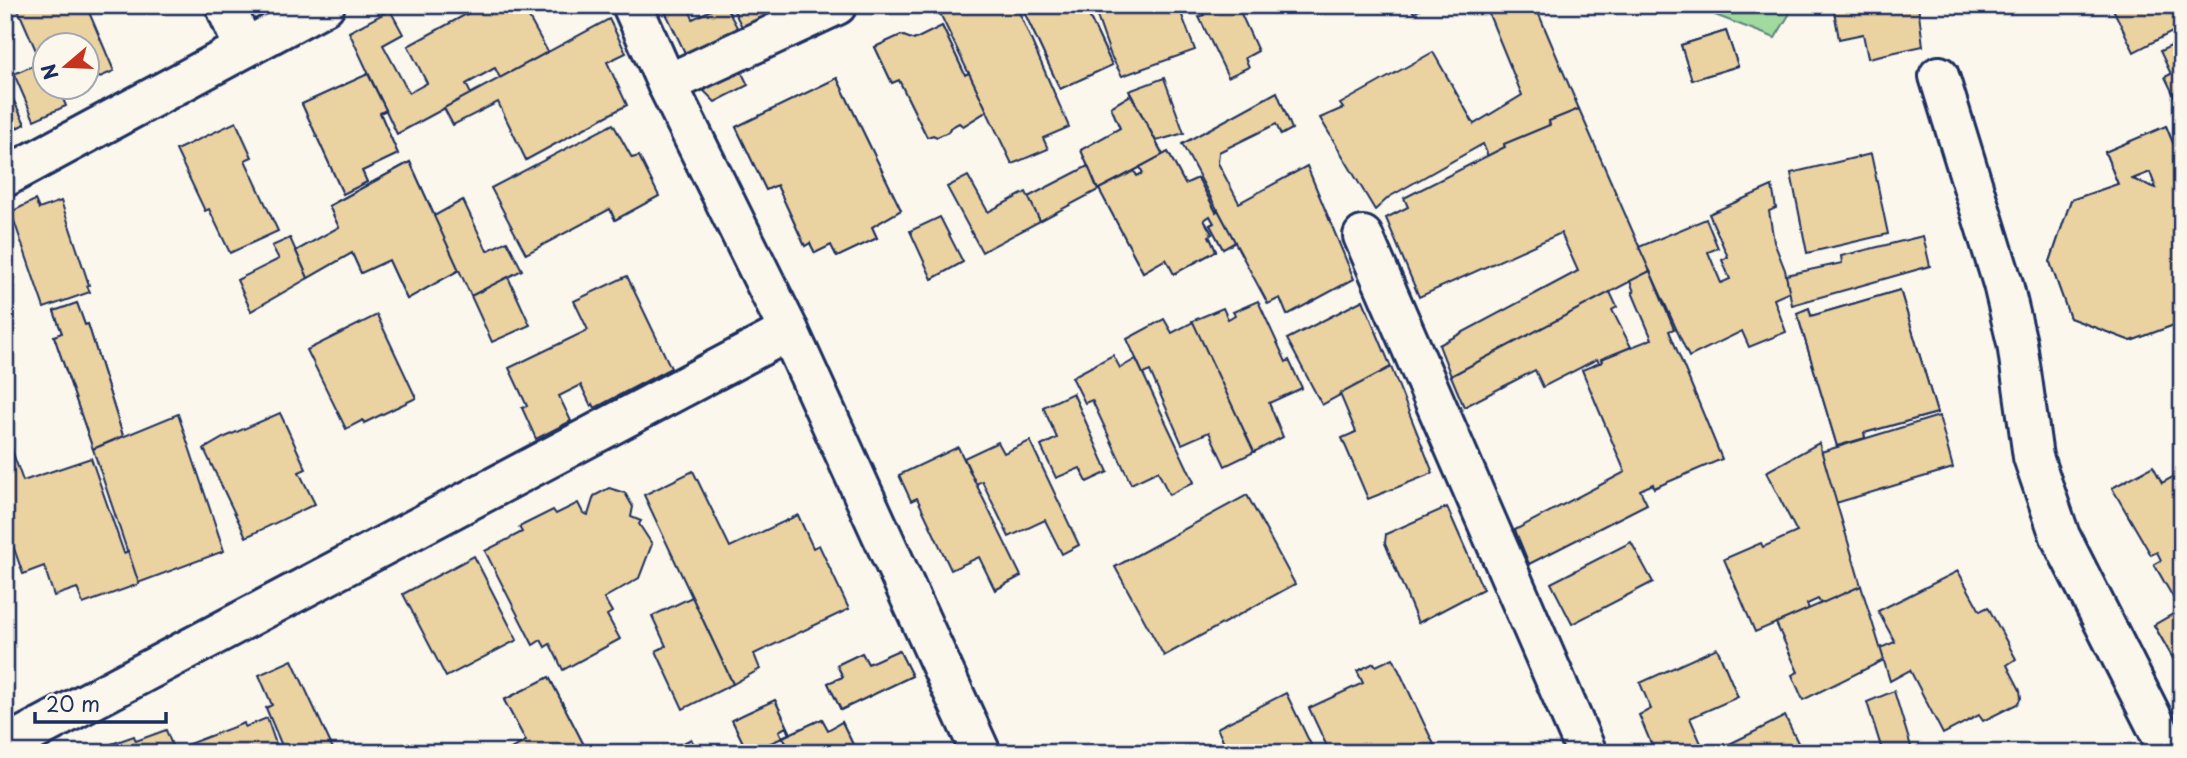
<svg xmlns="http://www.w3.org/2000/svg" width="2187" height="758" viewBox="0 0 2187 758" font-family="'Playpen Sans',sans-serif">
<rect width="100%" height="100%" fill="#fbf7ec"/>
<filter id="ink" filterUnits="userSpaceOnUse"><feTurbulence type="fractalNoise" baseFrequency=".0143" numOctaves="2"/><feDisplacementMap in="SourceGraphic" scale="14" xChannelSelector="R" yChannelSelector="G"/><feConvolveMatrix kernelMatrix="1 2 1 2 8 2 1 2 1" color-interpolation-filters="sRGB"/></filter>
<g filter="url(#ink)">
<polygon fill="#a0da9f" stroke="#5e847e" stroke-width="2" points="1689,5 1795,5 1775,38"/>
<g fill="#ebd2a1" stroke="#1b2f5e" stroke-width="2" fill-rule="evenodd">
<polygon points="16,5 86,5 114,71 88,82 88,46 46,46 46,88 75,88 61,94 66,106 34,120 14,74 41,62"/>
<polygon points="483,5 522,5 548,52 500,78 495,68 466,84 471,94 397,134 349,32 390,10 403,34 383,45 409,93 427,83 408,46"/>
<polygon points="662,5 687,5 693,19 721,5 725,5 738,29 687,57"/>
<polygon points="731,5 772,5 765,9 768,15 742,27"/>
<polygon points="936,5 1005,5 1006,7 1016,5 1069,127 1043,138 1048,149 1012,164"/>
<polygon points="1021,5 1084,5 1112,65 1060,89"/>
<polygon points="1021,5 1084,5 1112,65 1060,89"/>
<polygon points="1093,5 1178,5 1195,50 1122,76 1111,56"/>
<polygon points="1200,5 1237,5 1258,51 1245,58 1249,67 1228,77 1199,17 1204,15"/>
<polygon points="1409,5 1428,5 1414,13"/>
<polygon points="1492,5 1535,5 1579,109 1549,121 1550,125 1504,144 1505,147 1488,156 1483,144 1389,197 1375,210 1320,118 1343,108 1340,104 1433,52 1474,124 1522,95 1486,7"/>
<polygon points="1833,5 1918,5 1923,46 1868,58 1863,34 1839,39"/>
<polygon points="2111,5 2182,5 2182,27 2134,52"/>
<polygon points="609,19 626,53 607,62 627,105 526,160 498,102 453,125 444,108"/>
<polygon points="942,26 965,75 969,73 987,111 963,126 959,123 950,128 948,132 937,137 933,135 927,137 899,80 892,83 875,47 901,35 914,40"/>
<polygon points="942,26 965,75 969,73 987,111 963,126 959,123 950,128 948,132 937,137 933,135 927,137 899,80 892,83 875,47 901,35 914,40"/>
<polygon points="1726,31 1738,66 1692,80 1681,45"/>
<polygon points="1726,31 1738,66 1692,80 1681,45"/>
<polygon points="2182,41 2182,105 2179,106 2165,77 2171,74 2160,51"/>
<polygon points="739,67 748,85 715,102 704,91 711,86 713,76"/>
<polygon points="368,74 386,110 380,113 398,154 362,171 367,182 343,194 302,104"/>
<polygon points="368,74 386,110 380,113 398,154 362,171 367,182 343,194 302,104"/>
<polygon points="837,78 901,210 872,227 877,238 837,257 831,245 815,253 810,243 805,246 777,185 766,190 736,127"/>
<polygon points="837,78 901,210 872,227 877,238 837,257 831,245 815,253 810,243 805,246 777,185 766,190 736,127"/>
<polygon points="1164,78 1184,133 1156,141 1129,91"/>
<polygon points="5,83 25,124 5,133"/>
<polygon points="5,83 25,124 5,133"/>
<polygon points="1277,92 1292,129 1281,135 1276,124 1219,152 1218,163 1239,203 1307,166 1354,279 1287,315 1280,298 1268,304 1182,144"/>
<polygon points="1131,95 1163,155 1098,190 1081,150 1120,128 1111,107"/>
<polygon points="1131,95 1163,155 1098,190 1081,150 1120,128 1111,107"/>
<polygon points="1579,109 1650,271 1451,376 1439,345 1578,271 1561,233 1419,297 1386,218 1408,207 1404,198 1505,147 1504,144 1550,125 1549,121"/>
<polygon points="236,122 252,157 245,160 278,231 230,253 209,209 205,211 176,150"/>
<polygon points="613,124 632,158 639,156 659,196 615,220 610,209 526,254 491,188"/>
<path d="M2166 126 2182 165V322L2131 341 2070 318 2050 262 2071 200 2118 184 2105 152ZM2150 172 2156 188 2132 179Z"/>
<path d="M2166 126 2182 165V322L2131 341 2070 318 2050 262 2071 200 2118 184 2105 152ZM2150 172 2156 188 2132 179Z"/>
<polygon points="1168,152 1185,184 1198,178 1216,212 1218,210 1235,242 1223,249 1210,225 1214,223 1210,216 1204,220 1212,234 1209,236 1216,251 1174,274 1166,259 1143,272 1099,189 1134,171 1137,176 1143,173 1140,167"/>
<polygon points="1168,152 1185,184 1198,178 1216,212 1218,210 1235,242 1223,249 1210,225 1214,223 1210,216 1204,220 1212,234 1209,236 1216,251 1174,274 1166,259 1143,272 1099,189 1134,171 1137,176 1143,173 1140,167"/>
<polygon points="1871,154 1888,234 1807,253 1791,173"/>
<polygon points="410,162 459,270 407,299 389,260 361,273 352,253 308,278 296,251 339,227 329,206"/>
<polygon points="410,162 459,270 407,299 389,260 361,273 352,253 308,278 296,251 339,227 329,206"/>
<polygon points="1088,166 1098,190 1040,221 1028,197"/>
<polygon points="968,176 988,212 1026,192 1040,221 982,252 947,187"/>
<polygon points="1772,186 1776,208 1769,211 1774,242 1785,270 1790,292 1774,299 1786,332 1749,347 1742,331 1689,357 1639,247 1706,219 1718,248 1708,252 1721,283 1730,279 1722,260 1728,257 1709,214"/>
<polygon points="35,200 39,209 61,201 89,285 87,286 90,292 44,308 11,212"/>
<polygon points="463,200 487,251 507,241 522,270 471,296 434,216"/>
<polygon points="940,217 963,262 932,279 910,231"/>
<polygon points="1923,236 1930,266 1792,305 1786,275 1842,263 1841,256"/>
<polygon points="290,238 308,278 251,311 237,280 279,259 272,246"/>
<polygon points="1650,271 1674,329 1669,331 1722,459 1654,488 1653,484 1640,490 1647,504 1529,564 1515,530 1625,472 1582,370 1602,362 1601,359 1652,339 1632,292 1634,292 1630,281"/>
<polygon points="627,276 671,368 595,408 593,404 591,406 581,385 559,396 571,421 536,439 522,408 527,406 509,368 588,330 574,301"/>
<polygon points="508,277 530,325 492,342 471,296"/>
<polygon points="1900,290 1937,413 1864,433 1865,438 1837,446 1797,313 1809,308 1811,316"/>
<polygon points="1900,290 1937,413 1864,433 1865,438 1837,446 1797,313 1809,308 1811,316"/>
<polygon points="1610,292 1617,307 1612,310 1631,347 1601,359 1602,362 1599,363 1597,359 1543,387 1535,370 1464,407 1451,376"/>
<polygon points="1363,300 1391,367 1322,405 1287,339"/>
<polygon points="1258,301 1286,362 1289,360 1302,388 1269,403 1283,437 1254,452 1192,321 1223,308 1228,319 1235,315 1233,312"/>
<polygon points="77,303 85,325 88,324 123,436 93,449 54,336 62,333 54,311"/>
<polygon points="77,303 85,325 88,324 123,436 93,449 54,336 62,333 54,311"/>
<polygon points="377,315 416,398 364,423 363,420 346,429 307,350"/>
<polygon points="1164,319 1172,333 1193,322 1254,452 1225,466 1209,432 1182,444 1150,371 1143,374 1127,339"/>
<polygon points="1113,355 1120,368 1136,359 1194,482 1169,495 1158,471 1131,484 1092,400 1085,403 1072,377"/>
<polygon points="1391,367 1433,473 1368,499 1342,438 1356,432 1340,394"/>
<polygon points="1073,393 1108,472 1087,482 1080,468 1056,478 1041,446 1057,438 1043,407"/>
<polygon points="280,413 306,469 299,472 315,504 246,537 204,449 223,438"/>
<polygon points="178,414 224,551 138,583 93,449"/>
<polygon points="1939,416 1953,468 1836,503 1821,452"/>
<polygon points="5,431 23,481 91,458 124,553 128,551 139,584 83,604 77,588 54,596 44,566 23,574 5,523"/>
<polygon points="1030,441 1079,545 1062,554 1045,520 1009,537 982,481 976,484 964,458 998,442 1004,453"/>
<polygon points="1819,443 1861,586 1821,604 1818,599 1807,604 1809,609 1755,632 1724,559 1761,543 1763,547 1797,532 1766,472"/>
<polygon points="958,447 1021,576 995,590 979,557 951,570 917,498 911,501 899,475"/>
<polygon points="2153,466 2162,483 2182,472 2182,604 2178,606 2154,564 2161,560 2157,552 2151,555 2112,488"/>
<polygon points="693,471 730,547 798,515 813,548 819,545 849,609 754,654 760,669 733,684 644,495"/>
<polygon points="609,488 625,493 633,507 631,517 641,521 639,524 652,544 639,578 604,598 612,612 607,615 620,639 563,670 550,644 545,647 541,640 533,645 485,551 522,532 519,527 553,510 556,514 578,503 583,513 588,515 594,496"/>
<polygon points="1247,495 1295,584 1164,656 1115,567"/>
<polygon points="1447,507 1483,589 1418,623 1385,543 1386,534"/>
<polygon points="1631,542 1653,582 1572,624 1551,583"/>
<polygon points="474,556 517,640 446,677 403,594"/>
<polygon points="1958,571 1980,611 1988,607 2016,659 2007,665 2020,690 2021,698 2017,704 1983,721 1979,715 1943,734 1910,670 1890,681 1880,648 1895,642 1878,611"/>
<polygon points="1861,586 1884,660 1803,700 1792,675 1798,672 1776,623"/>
<polygon points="692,597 733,684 683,709 656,651 666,646 652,616"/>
<polygon points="2182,609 2182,674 2154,625"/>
<polygon points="2182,609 2182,674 2154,625"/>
<polygon points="1717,648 1738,697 1690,718 1703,748 1694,753 1655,753 1639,715 1651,709 1640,683"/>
<polygon points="899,650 912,676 841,710 828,683 843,677 837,665 862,653 868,664"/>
<polygon points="899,650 912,676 841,710 828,683 843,677 837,665 862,653 868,664"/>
<polygon points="1393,658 1438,753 1330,753 1309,708 1363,683 1357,671 1374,663 1376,666"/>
<polygon points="292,660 335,753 285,753 266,708 272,705 259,675"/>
<polygon points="549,677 588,753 504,753 526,741 504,700"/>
<polygon points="549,677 588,753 504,753 526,741 504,700"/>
<polygon points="1894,691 1913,753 1883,753 1867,702"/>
<polygon points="1286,693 1315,753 1229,753 1217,728"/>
<path d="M775 700 791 734 748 753 732 720ZM786 727 789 734 782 737 779 731Z"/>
<path d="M775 700 791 734 748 753 732 720ZM786 727 789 734 782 737 779 731Z"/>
<polygon points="1785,716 1803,753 1711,753 1756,731"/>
<polygon points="267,718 279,753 183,753 188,749 186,745 244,723 245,727"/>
<polygon points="822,719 828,730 842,722 857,753 787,753 786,751 789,749 783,737"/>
<polygon points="822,719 828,730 842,722 857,753 787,753 786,751 789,749 783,737"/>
<polygon points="166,730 175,753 86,753 134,736 136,741"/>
<polygon points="691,739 698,753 665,753"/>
<polygon points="691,739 698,753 665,753"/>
<polygon points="388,746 391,753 376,753"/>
</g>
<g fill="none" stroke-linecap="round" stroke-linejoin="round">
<g stroke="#1b2f5e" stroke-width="44">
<g id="minor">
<polyline points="225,5 244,48"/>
<polyline points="632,5 667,84 789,331 981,753"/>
<polyline points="1939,76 2003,284 2017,343 2033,457 2060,536 2170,753"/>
<polyline points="667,84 837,5"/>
<polyline points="5,177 325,5"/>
<polyline points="1363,236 1587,753"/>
<polyline points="5,746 789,331"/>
</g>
</g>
<use href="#minor" stroke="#fbf7ec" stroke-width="38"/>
</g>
</g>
<rect width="2187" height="758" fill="none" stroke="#fbf7ec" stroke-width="28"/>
<rect x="14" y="14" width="2159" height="730" fill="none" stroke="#1b2f5e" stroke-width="2.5" filter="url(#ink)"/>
<g transform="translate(66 66) rotate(251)"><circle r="33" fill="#fbf7ec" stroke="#a1a7b3" stroke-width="2"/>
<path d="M0-5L12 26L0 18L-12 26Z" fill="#c8321e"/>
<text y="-10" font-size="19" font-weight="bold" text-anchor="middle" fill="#1b2f5e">N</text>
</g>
<path d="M35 712v10h131v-10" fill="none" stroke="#1b2f5e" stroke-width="3.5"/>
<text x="46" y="712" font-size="21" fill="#1b2f5e" stroke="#fbf7ec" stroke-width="5" paint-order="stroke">20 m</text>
</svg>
